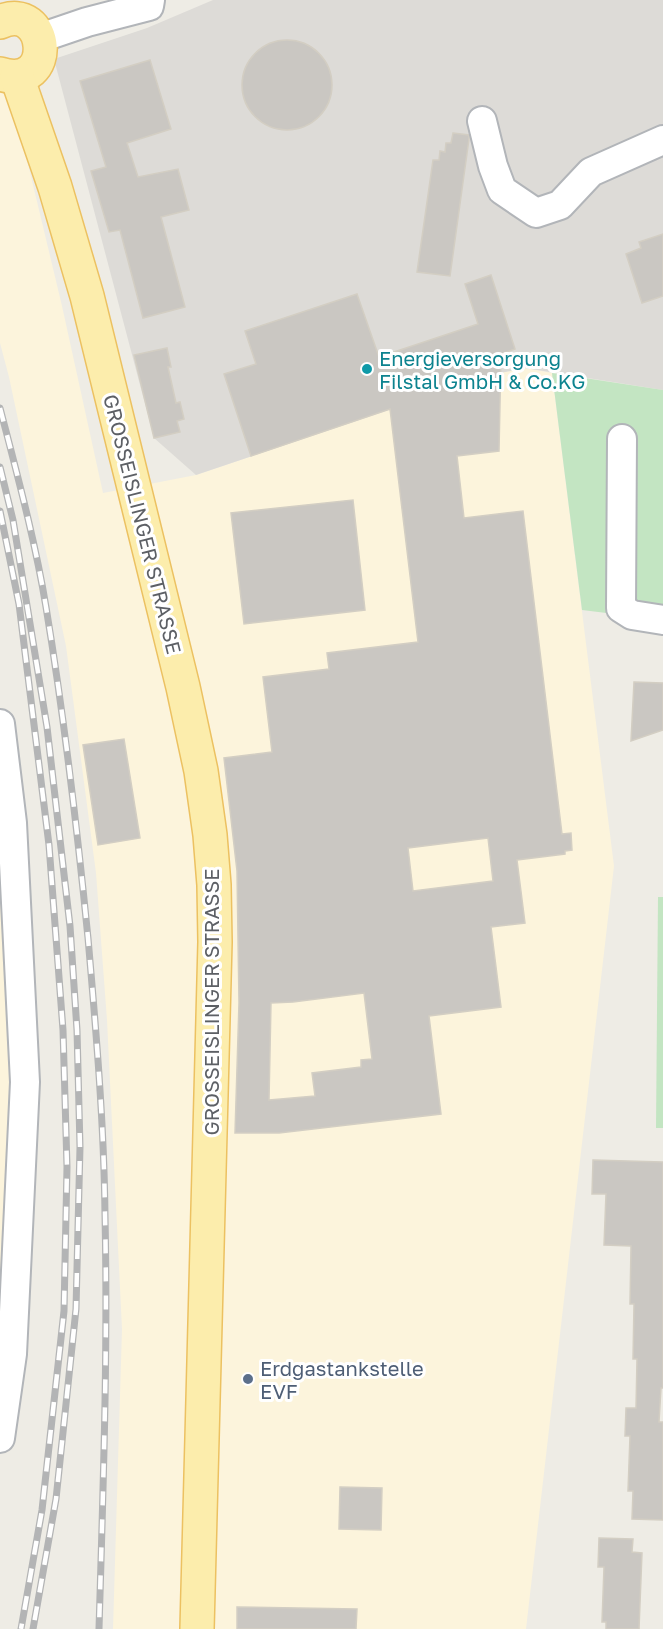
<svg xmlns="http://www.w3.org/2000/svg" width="663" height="1629" viewBox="0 0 663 1629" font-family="'Golos Text',sans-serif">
<rect width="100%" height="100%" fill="#eeece5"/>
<g fill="#fcf4dc">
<polygon points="0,57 17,118 62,306 103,493 196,475 495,374 525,368 552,373 614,866 526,1629 113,1629 122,1329 107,1020 96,873 66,646 9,377 0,343"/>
<polygon points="0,862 14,1090 0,1328"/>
</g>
<polygon fill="#dddbd7" points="213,0 663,0 663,390 525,368 495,374 196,475 154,438 54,59 147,28"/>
<g fill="#c3e5c2">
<polygon points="552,373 663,390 663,620 582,610"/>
<polygon points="658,897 663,897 663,1128 656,1128"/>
</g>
<g fill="#cac7c2" stroke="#d3cec3" stroke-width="1.5" fill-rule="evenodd">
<circle cx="287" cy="85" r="45"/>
<polygon points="150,60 171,129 127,143 138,177 178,169 189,210 161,217 185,307 143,318 120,230 109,232 91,171 106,167 80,81"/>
<polygon points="453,133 469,135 469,139 450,276 417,272 433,160 439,160 440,151 445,152 446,143 451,143"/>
<polygon points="663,234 663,296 642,303 626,254 641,248 639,242"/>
<path d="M491 275 515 349 501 354 499 451 457 456 464 518 523 511 562 834 571 833 572 850 565 851V854L517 860 525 923 491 927 501 1007 429 1016 441 1114 279 1133H235L239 1003 237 871 224 758 272 752 263 677 329 669 327 653 418 642 390 409 251 456 224 374 256 364 245 331 357 294 379 357 478 324 465 284ZM488 838 493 881 413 891 408 848ZM364 993 372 1059 361 1060V1067L312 1073 315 1096 269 1100 271 1003 293 1002Z"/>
<polygon points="167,348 171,367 168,367 176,403 180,402 184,419 177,421 180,432 154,438 134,355"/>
<polygon points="353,500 365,610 244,624 231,513"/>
<polygon points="634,682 663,683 663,730 631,741"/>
<polygon points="124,739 140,838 98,845 83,745"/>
<polygon points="593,1160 663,1162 663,1388 661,1388 659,1422 663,1422 663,1520 632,1519 633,1491 628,1491 630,1436 625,1436 626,1408 636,1408 637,1359 633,1359 634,1304 630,1304 631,1246 604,1245 606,1194 592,1194"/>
<polygon points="340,1487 382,1488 381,1530 339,1529"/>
<polygon points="599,1538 633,1539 632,1552 642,1553 639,1629 606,1629 606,1622 602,1622 604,1567 598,1567"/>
<polygon points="237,1607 357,1609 356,1629 237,1629"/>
</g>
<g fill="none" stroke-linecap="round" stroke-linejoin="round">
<g stroke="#b2b5b9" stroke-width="32">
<g id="minor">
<polyline points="40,38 87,22 149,6 150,0"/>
<polyline points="482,121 493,166 502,190 536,213 560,205 591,172 663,140"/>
<polyline points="622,439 621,608 632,615 663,620"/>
<polyline points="0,724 12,823 25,1082 12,1354 0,1438"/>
</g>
</g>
<g stroke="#ecc161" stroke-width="36">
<g id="major">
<path d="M0 22C49 0 58 92 0 74"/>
<polyline points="17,77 55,187 87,296 183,687 201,771 210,835 214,885 215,942 197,1629"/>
</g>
</g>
<use href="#minor" stroke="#fff" stroke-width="28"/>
<use href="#major" stroke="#fcedac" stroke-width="33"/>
<g stroke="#b3b4b5" stroke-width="7">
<g id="rail">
<path d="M0 408C17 474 35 540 46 607 64 716 77 827 88 938 96 1030 104 1123 105 1215 108 1353 103 1491 99 1629"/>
<polyline points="0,467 13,520 47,727 70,926 77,1030 80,1147 76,1309 56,1499 33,1629"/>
<polyline points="0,511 19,604 49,845 63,1030 67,1167 64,1311 42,1510 21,1629"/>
</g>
</g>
<use href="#rail" stroke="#fff" stroke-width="4.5" stroke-dasharray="14" stroke-linecap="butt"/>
</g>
<circle fill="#0f9aa8" stroke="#fff" stroke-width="2" cx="367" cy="369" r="6"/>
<circle fill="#5c6f8a" stroke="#fff" stroke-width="2" cx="248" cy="1379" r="6"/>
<g text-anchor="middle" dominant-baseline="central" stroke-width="6" stroke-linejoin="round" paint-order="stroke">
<g font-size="20" fill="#0d838f" stroke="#fff" text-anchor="start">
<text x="379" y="358">Energieversorgung<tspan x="379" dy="23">Filstal GmbH &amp; Co.KG</tspan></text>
</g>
<g font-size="20" fill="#5d6065" stroke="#fff">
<text transform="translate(143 524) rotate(76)">GROSSEISLINGER STRASSE</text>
<text transform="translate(211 1002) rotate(-90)">GROSSEISLINGER STRASSE</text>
</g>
<g font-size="20" fill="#4e5e75" stroke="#fff" text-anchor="start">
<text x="260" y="1368">Erdgastankstelle<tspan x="260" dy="23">EVF</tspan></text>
</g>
</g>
</svg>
